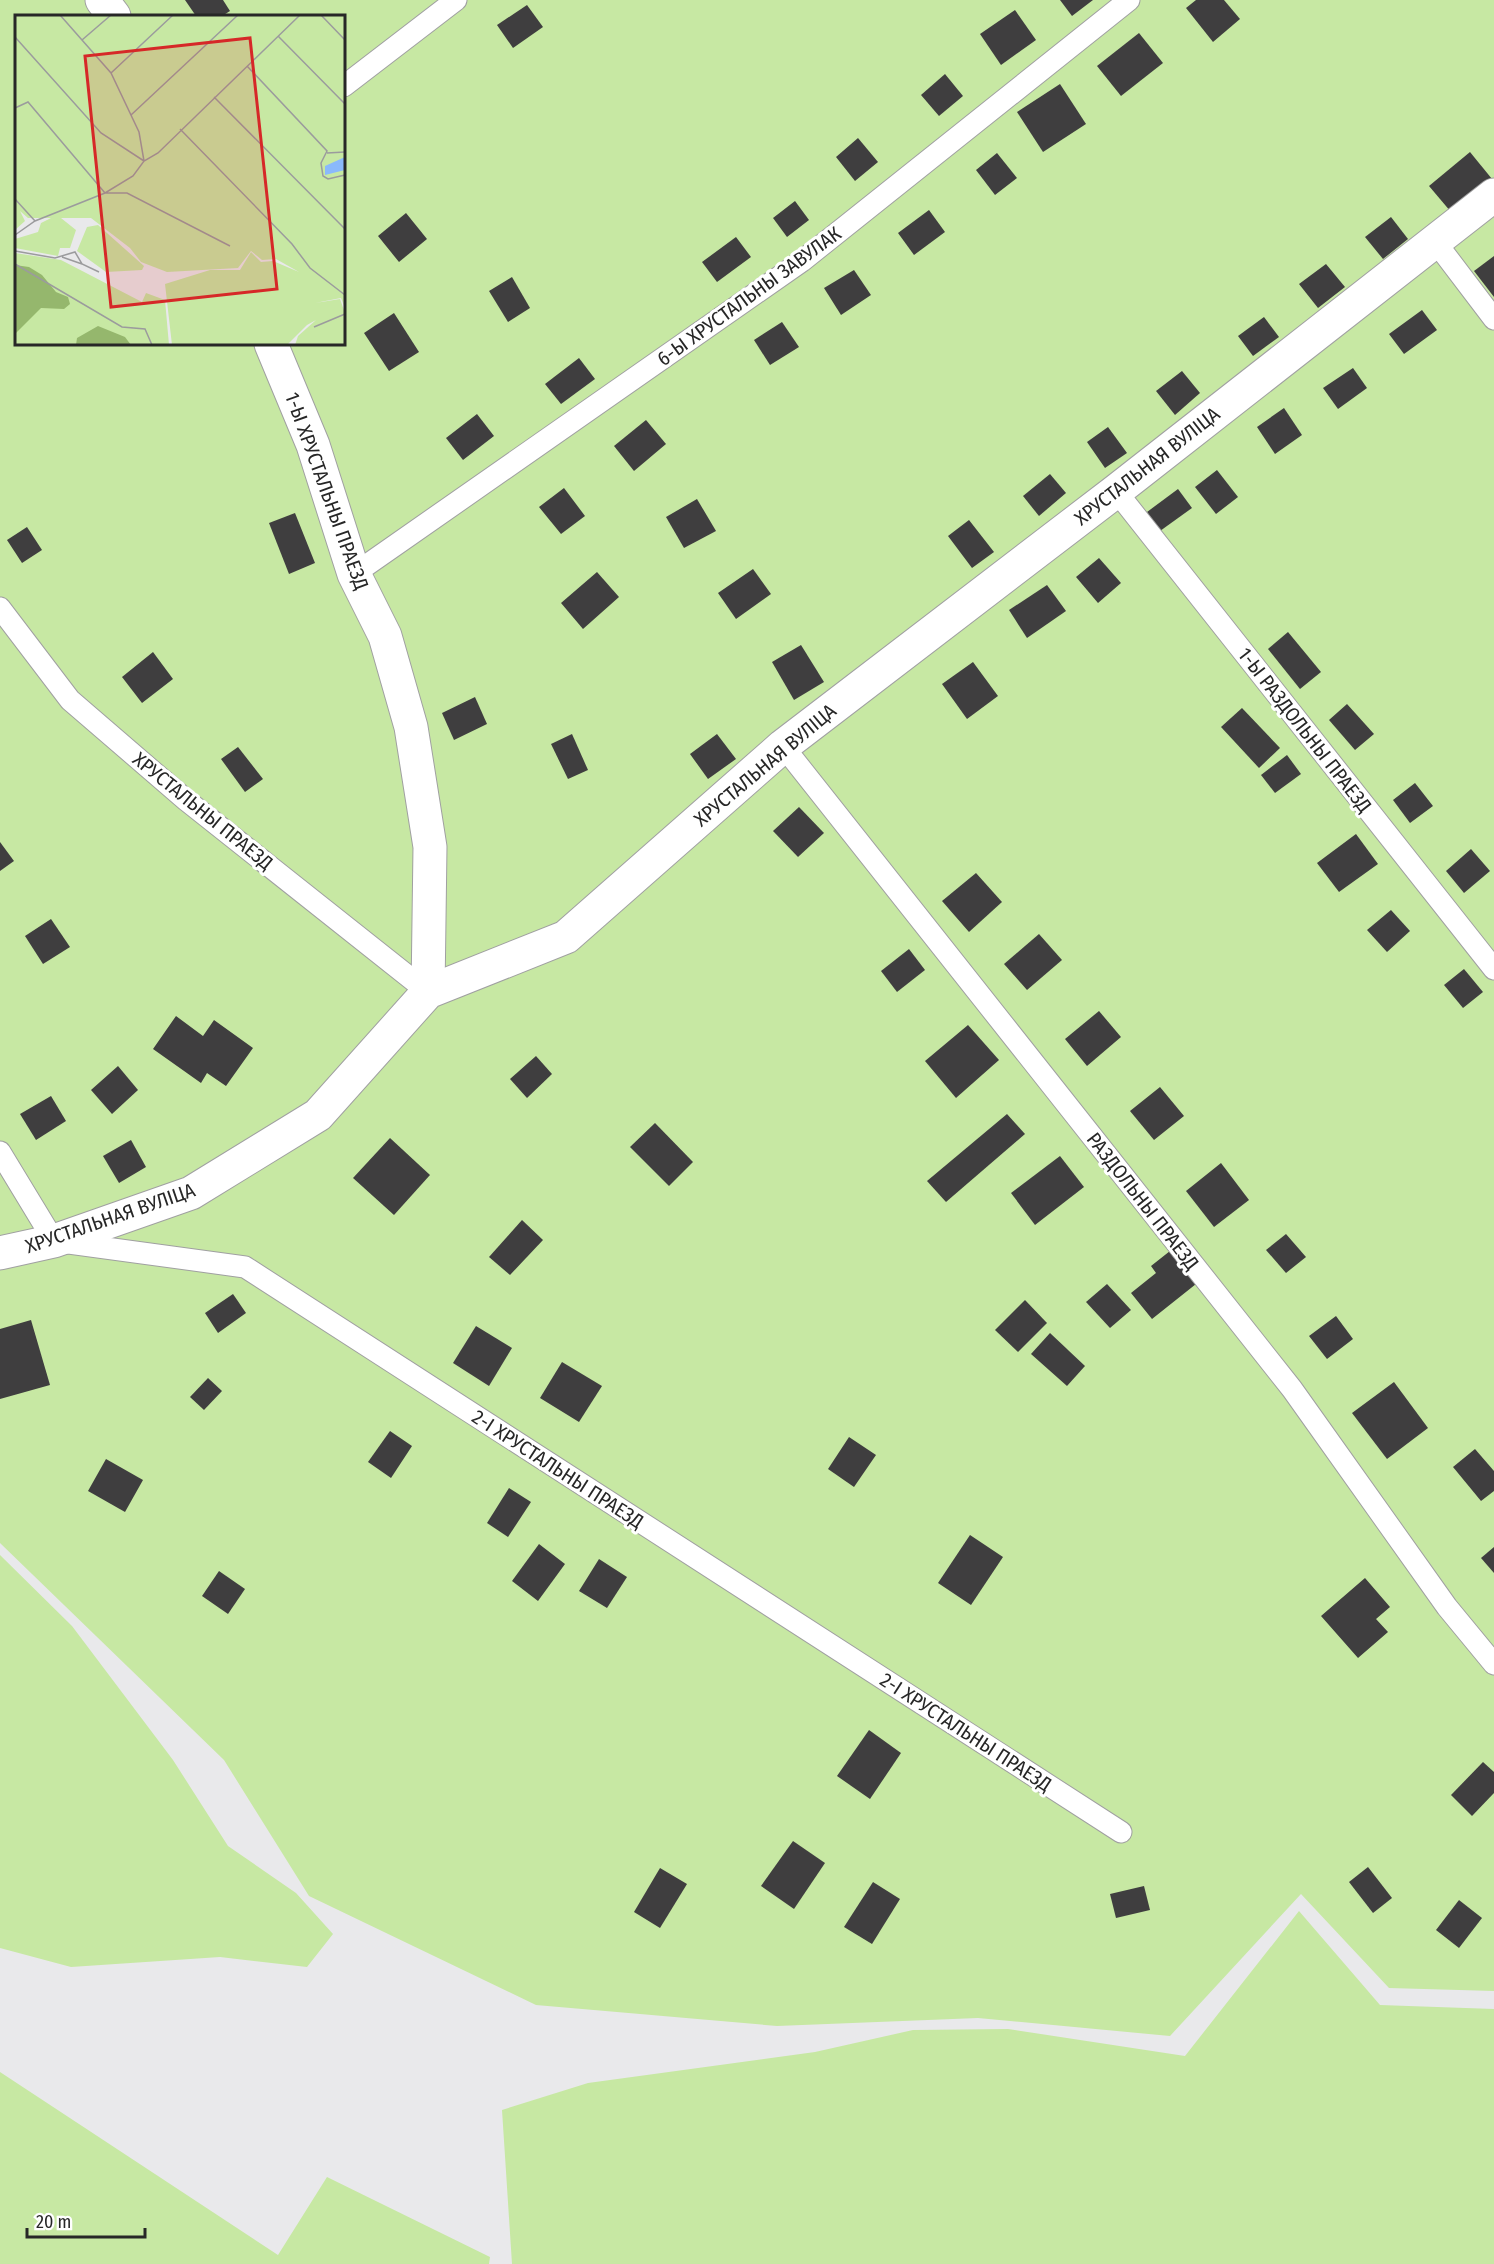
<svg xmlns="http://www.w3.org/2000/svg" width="1494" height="2264" viewBox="0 0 1494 2264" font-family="'Fira Sans Condensed',sans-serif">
<rect width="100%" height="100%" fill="#e9e9eb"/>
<g fill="#c7e8a3" fill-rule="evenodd">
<path d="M0 0H1494V1991L1389 1988 1301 1894 1170 2036 978 2018 777 2026 536 2005 309 1896 224 1760 0 1543ZM16 16H344V344H16Z"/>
<polygon points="0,1555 72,1626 173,1760 228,1846 296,1893 333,1934 307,1967 220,1957 71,1967 0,1948"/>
<polygon points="1299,1911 1380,2005 1494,2009 1494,2264 512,2264 502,2110 588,2083 815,2052 913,2030 1008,2029 1185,2056"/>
<polygon points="0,2072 278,2255 327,2177 490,2257 489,2264 0,2264"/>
</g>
<g fill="#3f3e3f">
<polygon points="185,0 223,0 230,11 222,16 196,16"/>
<polygon points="1060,0 1093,0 1072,16"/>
<polygon points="1196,0 1224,0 1240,19 1213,42 1186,8"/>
<polygon points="527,5 543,27 513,48 497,25"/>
<polygon points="1015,10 1036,40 1001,65 980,34"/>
<polygon points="1139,33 1163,63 1121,96 1097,66"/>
<polygon points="945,74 963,96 939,116 921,95"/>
<polygon points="1060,84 1086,124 1043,152 1017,112"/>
<polygon points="858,138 878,162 855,181 836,157"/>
<polygon points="1470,152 1492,179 1451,212 1429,186"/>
<polygon points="997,153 1017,178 995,195 976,170"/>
<polygon points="795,201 809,220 787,237 773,218"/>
<polygon points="929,210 945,232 914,255 898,233"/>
<polygon points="406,213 427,239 399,262 378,236"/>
<polygon points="1391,217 1408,239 1383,259 1365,237"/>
<polygon points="736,237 751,257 717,282 702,262"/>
<polygon points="1494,256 1494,297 1474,271"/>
<polygon points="1326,264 1345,287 1318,308 1299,284"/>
<polygon points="854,270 871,295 841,315 824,288"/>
<polygon points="512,277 530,308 508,322 489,291"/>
<polygon points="1422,310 1437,330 1404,354 1389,334"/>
<polygon points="394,313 419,352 389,371 364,333"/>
<polygon points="1264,317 1279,337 1253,356 1238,336"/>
<polygon points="782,322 799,347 770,365 754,340"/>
<polygon points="579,358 595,379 561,404 545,384"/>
<polygon points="1353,368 1367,388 1338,409 1323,388"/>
<polygon points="1182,371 1200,393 1175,415 1156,391"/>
<polygon points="1284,408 1302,435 1275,454 1257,427"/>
<polygon points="477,414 494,436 463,460 446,438"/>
<polygon points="646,420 666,444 634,471 614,446"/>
<polygon points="1108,427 1127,453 1105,468 1087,442"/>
<polygon points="1217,470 1238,497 1216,514 1195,487"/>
<polygon points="1050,474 1066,493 1039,516 1023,496"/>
<polygon points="564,488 585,516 561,534 539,507"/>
<polygon points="1178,489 1192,508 1160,531 1147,512"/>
<polygon points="697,499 716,531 684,548 666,517"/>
<polygon points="295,513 315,563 289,574 269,523"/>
<polygon points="969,520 994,552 972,568 948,536"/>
<polygon points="27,527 42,550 22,563 7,540"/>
<polygon points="1099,558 1121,583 1098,603 1076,577"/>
<polygon points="753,569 771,594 736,619 718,593"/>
<polygon points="597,572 619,597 583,629 561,603"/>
<polygon points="1047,585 1066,611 1027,638 1009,610"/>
<polygon points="1288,632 1321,672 1300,689 1268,649"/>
<polygon points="801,645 824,682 794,700 772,662"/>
<polygon points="153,652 173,679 142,703 122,677"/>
<polygon points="973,662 998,696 967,719 942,684"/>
<polygon points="475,697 487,724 454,740 442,713"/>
<polygon points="1347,704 1374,734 1355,750 1329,720"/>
<polygon points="1242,708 1280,748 1259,768 1221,727"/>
<polygon points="572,734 588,770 568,779 551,744"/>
<polygon points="717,734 736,759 708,779 690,754"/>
<polygon points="238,747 263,779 245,792 221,759"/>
<polygon points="1287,755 1301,774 1275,793 1261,775"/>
<polygon points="1415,783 1433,806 1410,823 1393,800"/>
<polygon points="799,807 824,833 798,857 773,831"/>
<polygon points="1356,834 1378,864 1339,892 1317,863"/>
<polygon points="0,842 14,861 0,871"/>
<polygon points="1471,849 1490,871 1464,893 1446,871"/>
<polygon points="976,873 1002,902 969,932 942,901"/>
<polygon points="1391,910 1410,931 1387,952 1367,930"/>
<polygon points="51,919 70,947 43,964 25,936"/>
<polygon points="1039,934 1062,960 1027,990 1004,964"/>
<polygon points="909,949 925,970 897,992 881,971"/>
<polygon points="1464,969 1483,992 1463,1008 1444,985"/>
<polygon points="1099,1011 1121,1037 1087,1066 1065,1039"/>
<polygon points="176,1016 203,1036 214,1020 253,1048 226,1086 207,1073 201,1083 153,1049"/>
<polygon points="968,1025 999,1060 956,1098 925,1061"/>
<polygon points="536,1056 552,1074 527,1098 510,1079"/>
<polygon points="118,1066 138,1090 112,1114 91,1090"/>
<polygon points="1160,1087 1184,1116 1154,1140 1130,1111"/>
<polygon points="51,1096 66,1121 36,1140 20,1114"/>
<polygon points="1007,1114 1025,1134 946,1202 927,1181"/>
<polygon points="655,1123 693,1162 669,1186 630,1147"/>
<polygon points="390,1138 430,1175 394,1215 353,1178"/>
<polygon points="131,1140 146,1167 119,1183 103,1156"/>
<polygon points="1060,1156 1084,1187 1035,1225 1011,1193"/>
<polygon points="1221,1163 1249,1200 1214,1227 1186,1191"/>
<polygon points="522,1220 543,1240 510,1275 489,1257"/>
<polygon points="1286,1234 1306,1257 1286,1273 1266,1250"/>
<polygon points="1170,1251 1196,1284 1152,1319 1131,1293 1156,1273 1151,1266"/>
<polygon points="1107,1284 1131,1310 1110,1328 1086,1302"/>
<polygon points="233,1294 246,1313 218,1333 205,1313"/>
<polygon points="1025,1300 1047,1323 1018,1352 995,1330"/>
<polygon points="1336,1316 1353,1339 1327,1359 1309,1336"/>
<polygon points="31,1320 50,1385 0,1399 0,1329"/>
<polygon points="476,1326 512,1348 489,1386 453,1363"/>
<polygon points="1050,1333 1085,1366 1067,1386 1031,1354"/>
<polygon points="562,1362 602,1386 579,1422 540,1398"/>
<polygon points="208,1378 222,1391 204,1410 190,1397"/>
<polygon points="1394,1382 1428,1428 1387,1459 1352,1413"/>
<polygon points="390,1431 412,1446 391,1478 368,1462"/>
<polygon points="849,1437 876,1455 854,1487 828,1469"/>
<polygon points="1475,1449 1494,1471 1494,1491 1481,1501 1453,1467"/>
<polygon points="106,1459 143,1480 125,1512 88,1491"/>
<polygon points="509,1488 531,1502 508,1537 487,1523"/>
<polygon points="970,1535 1003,1557 971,1605 938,1583"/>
<polygon points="539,1544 565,1564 538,1601 512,1581"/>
<polygon points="1494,1547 1494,1573 1481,1558"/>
<polygon points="599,1559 627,1577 607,1608 579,1591"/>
<polygon points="219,1571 245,1589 228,1614 202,1596"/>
<polygon points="1365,1578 1390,1607 1376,1619 1388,1632 1358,1658 1321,1616"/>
<polygon points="869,1730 901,1753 870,1799 837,1776"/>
<polygon points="1483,1762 1494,1772 1494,1793 1472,1816 1451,1795"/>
<polygon points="793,1841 825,1863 794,1909 761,1886"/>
<polygon points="1368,1867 1392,1898 1373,1913 1349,1882"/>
<polygon points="660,1868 687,1884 660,1928 634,1912"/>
<polygon points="873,1882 900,1899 872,1944 844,1927"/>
<polygon points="1144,1886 1150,1910 1116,1918 1110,1894"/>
<polygon points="1459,1900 1482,1918 1459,1948 1436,1930"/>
</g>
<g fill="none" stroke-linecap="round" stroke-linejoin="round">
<g stroke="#a0a0a1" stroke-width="23">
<g id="service">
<polyline points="344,86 456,0"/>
<polyline points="1434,240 1494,319"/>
<polyline points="1116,491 1494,969"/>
<polyline points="354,574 802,261 1129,0"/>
<polyline points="0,608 70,700 186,800 428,992"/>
<polyline points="783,746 1292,1389 1447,1607 1494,1664"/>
<polyline points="0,1152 54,1241 245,1267 1121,1832"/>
</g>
</g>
<g stroke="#a0a0a1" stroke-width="35">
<g id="minor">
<polyline points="102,0 114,16"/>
<polyline points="271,344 313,445 354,574 385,636 411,727 430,847 428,992"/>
<polyline points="0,1253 54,1241 191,1193 318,1115 428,992 566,937 783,746 1116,491 1494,195"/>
</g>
</g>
<use href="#service" stroke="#fff" stroke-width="21"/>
<use href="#minor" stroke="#fff" stroke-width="33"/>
</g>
<g text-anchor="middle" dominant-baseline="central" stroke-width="6" stroke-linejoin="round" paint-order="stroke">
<g font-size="20" fill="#272727" stroke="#fff">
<text transform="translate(749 296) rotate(-36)">6-Ы ХРУСТАЛЬНЫ ЗАВУЛАК</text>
<text transform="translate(1147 466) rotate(-38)">ХРУСТАЛЬНАЯ ВУЛІЦА</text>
<text transform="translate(327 491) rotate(70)">1-Ы ХРУСТАЛЬНЫ ПРАЕЗД</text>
<text transform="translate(1305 730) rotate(52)">1-Ы РАЗДОЛЬНЫ ПРАЕЗД</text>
<text transform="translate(765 765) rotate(-40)">ХРУСТАЛЬНАЯ ВУЛІЦА</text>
<text transform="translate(203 811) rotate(39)">ХРУСТАЛЬНЫ ПРАЕЗД</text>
<text transform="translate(1143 1201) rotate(52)">РАЗДОЛЬНЫ ПРАЕЗД</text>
<text transform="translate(110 1218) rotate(-19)">ХРУСТАЛЬНАЯ ВУЛІЦА</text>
<text transform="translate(558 1469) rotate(33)">2-І ХРУСТАЛЬНЫ ПРАЕЗД</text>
<text transform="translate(966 1732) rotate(33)">2-І ХРУСТАЛЬНЫ ПРАЕЗД</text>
</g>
</g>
<g transform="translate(15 15)">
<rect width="330" height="330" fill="#e9e9eb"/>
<path d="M0 0H330V293L326 283 300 288 325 284 330 298V330H280L283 321 301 305 292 310 272 330H157L150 269 195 255H225L236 237 246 247 258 246 284 257 261 244 247 245 236 236 223 253 152 257 126 247 115 233 76 203H46L61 215 55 233H45L43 241 0 233V224L23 217 26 208 36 203H13L5 196 10 206 0 215ZM83 210 129 251 127 255 91 257 62 236 72 212ZM0 238 46 245 127 287 131 278 150 285 154 330H0Z" fill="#c7e8a3"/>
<path d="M0 250 14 252 27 260 41 277 53 282 55 289 49 294 26 293 0 319ZM83 311 110 322 116 330H61L62 323Z" fill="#95b76d"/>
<path d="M330 142V155L310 160V151Z" fill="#8ab9fb"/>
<path fill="none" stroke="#9b9b9d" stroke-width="1.5" d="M45 0 96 58 124 117 129 146M306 0 330 25M263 21 330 89M0 22 86 118 129 146M67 25 96 0M232 51 312 136 306 148 308 161 313 164 330 160M96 58 158 0M199 82 330 214M0 93 13 87 90 178H112L215 231M116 100 223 0M165 114 277 229 295 253 330 280M312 138 330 137M0 184 20 206M0 220 20 206 90 178 118 161 129 146 143 138 285 0M0 236 40 243 60 237 67 249 84 257M47 242 67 249M0 249 107 312 130 314 137 330M299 312 330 299"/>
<path fill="#d62828" fill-opacity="0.15" stroke="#d62828" stroke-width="3" d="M235 23 262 274 96 292 70 41Z"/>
<rect width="330" height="330" fill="none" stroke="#272727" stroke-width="3"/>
</g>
<path d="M27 2228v9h118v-9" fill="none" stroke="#272727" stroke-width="3"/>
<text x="36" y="2228" font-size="18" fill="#272727" stroke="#ffffff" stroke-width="4.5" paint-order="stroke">20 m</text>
</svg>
